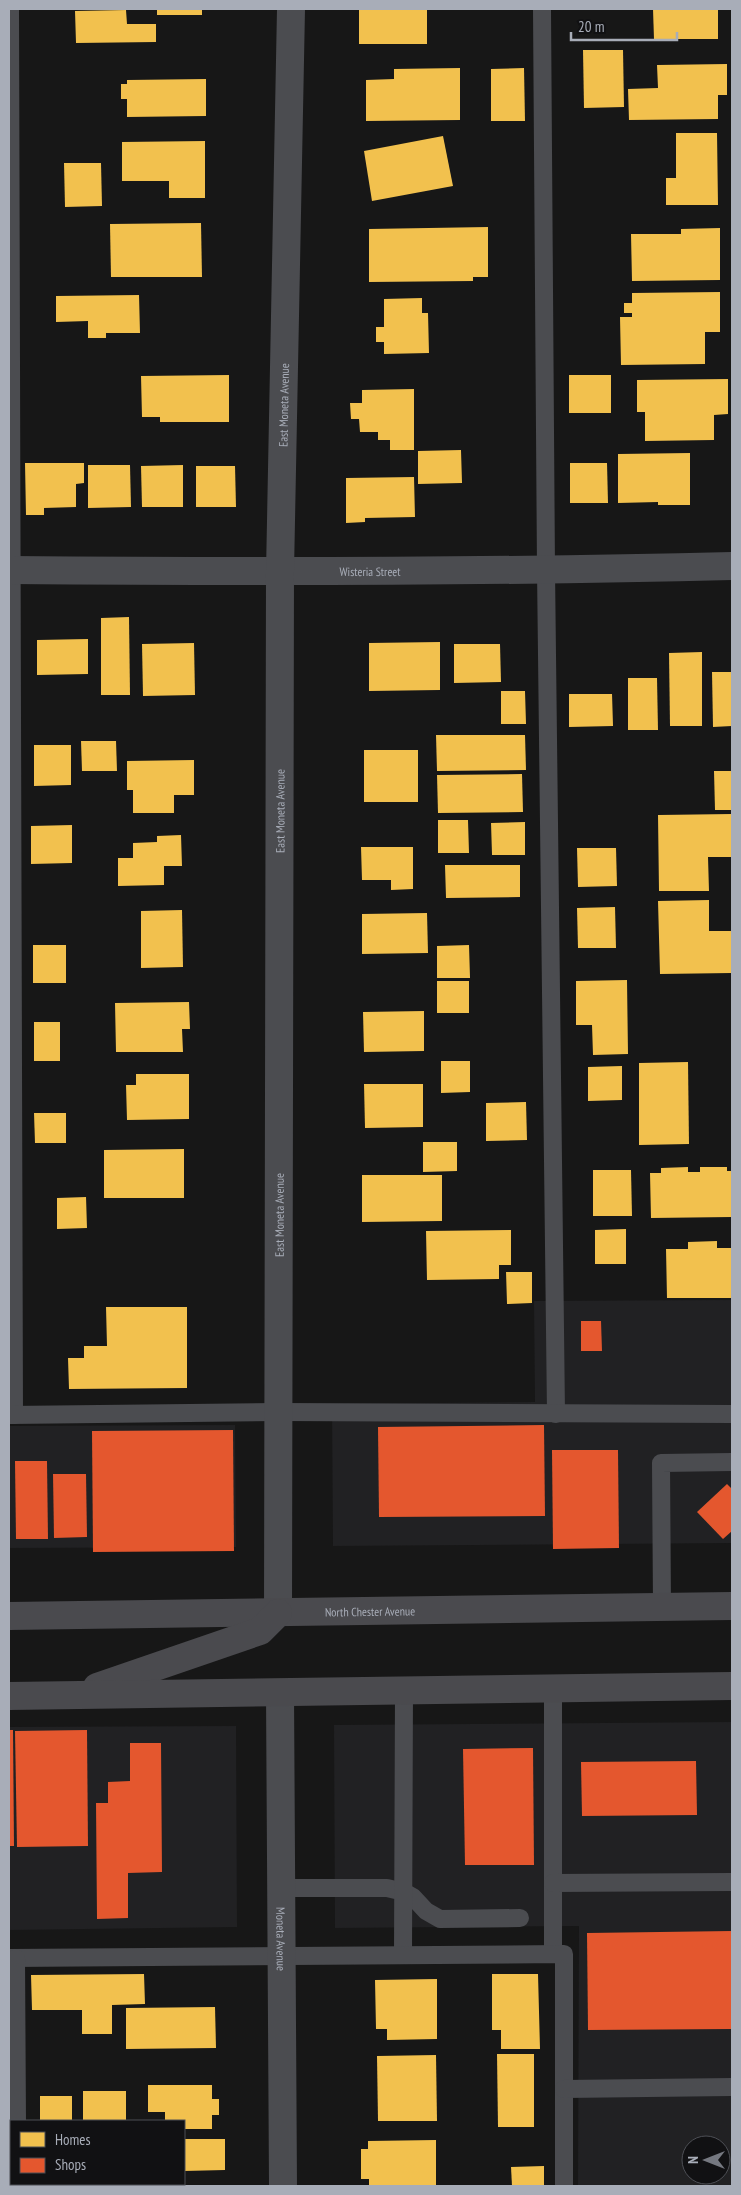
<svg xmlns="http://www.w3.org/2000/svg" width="741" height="2195" viewBox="0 0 741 2195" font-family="'PT Sans Narrow',sans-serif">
<rect width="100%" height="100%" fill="#171717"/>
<g fill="#212123" fill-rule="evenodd">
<polygon points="732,1300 732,1543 333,1546 332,1404 535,1402 534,1301"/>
<polygon points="235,1425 236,1547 9,1548 9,1426"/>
<path d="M732 1722V2186H578L579 1926 335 1928 334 1725ZM691 2145H721V2175H691Z"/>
<polygon points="236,1726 237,1927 9,1930 9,1727"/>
</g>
<g fill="#f2c14e">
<rect x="157" y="9" width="45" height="6"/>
<rect x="359" y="9" width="68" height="35"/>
<polygon points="653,9 718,9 718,39 654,39"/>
<polygon points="126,10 127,24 156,24 156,42 76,43 75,11"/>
<polygon points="583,50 623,50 624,107 584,108"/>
<polygon points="727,64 727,95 718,95 718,119 629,120 628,89 658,88 657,65"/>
<polygon points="460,68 460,120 366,121 366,80 394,79 394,69"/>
<polygon points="524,68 525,121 491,121 491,69"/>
<polygon points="206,79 206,116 127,117 127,99 121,99 121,84 127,84 127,80"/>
<polygon points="676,133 717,133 718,205 666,205 666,178 676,178"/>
<polygon points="443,136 453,186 372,201 364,151"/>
<polygon points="205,141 205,198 169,198 169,181 122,181 122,142"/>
<polygon points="64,163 101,163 102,206 65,207"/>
<polygon points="201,223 202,277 111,277 110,224"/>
<polygon points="488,227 488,277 473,277 473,281 369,282 369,229"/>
<polygon points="720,228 720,280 632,281 631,234 681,234 681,229"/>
<polygon points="720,292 720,332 705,332 705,364 621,365 620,317 632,317 632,313 624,313 624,303 632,303 632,293"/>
<polygon points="139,295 140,333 106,333 106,338 88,338 88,321 56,322 56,296"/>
<polygon points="422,298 422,313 428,313 429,353 384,354 384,342 376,342 376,327 384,327 384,299"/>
<polygon points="229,375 229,422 160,422 160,417 142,417 141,376"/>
<rect x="569" y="375" width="42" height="38"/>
<polygon points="728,379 728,414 714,415 714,440 645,441 645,412 637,412 637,380"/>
<polygon points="414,389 414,450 390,450 390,440 378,440 378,432 360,432 359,419 351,419 350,403 362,403 362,390"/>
<polygon points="461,450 462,483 418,484 418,451"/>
<polygon points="690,453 690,505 658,505 658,502 618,503 618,454"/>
<polygon points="25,463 84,463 84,483 76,484 76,507 44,508 44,515 26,515"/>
<polygon points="570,463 607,463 608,503 570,503"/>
<polygon points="88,465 130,465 131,507 88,508"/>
<polygon points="183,465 183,507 142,507 141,466"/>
<polygon points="196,466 235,466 236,507 196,507"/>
<polygon points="414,477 415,517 365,518 365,522 346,523 346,478"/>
<polygon points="129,617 130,695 101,695 101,618"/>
<polygon points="88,639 88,674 37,675 37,640"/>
<polygon points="440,642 440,690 369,691 369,643"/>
<polygon points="194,643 195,695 143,696 142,644"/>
<polygon points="454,644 500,644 501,682 454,683"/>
<polygon points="702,652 702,726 670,726 669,653"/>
<polygon points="712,672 732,672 732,726 713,727"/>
<polygon points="628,678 657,678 658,730 628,730"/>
<polygon points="501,691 525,691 526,724 501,724"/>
<polygon points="569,694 612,694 613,726 569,727"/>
<polygon points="436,735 525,735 526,770 437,771"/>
<polygon points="81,741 116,741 117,771 82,771"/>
<polygon points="34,745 71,745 71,785 34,786"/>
<rect x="364" y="750" width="54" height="52"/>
<polygon points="194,760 194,795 174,795 174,813 133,813 133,790 127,790 127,761"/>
<polygon points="714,771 732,771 732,810 715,810"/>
<polygon points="522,774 523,812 438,813 437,775"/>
<polygon points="732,814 732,857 708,857 709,891 659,891 658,815"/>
<polygon points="438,820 468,820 469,853 438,853"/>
<polygon points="525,822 525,855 492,855 491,823"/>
<polygon points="72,825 72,863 31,864 31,826"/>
<polygon points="181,835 182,866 164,866 164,885 118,886 118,858 133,858 133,843 157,842 157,836"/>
<polygon points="361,847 413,847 413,889 391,890 391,880 362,880"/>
<polygon points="577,848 616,848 617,886 578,887"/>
<polygon points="445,865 520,865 520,897 446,898"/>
<polygon points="709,900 709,931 732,931 732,973 660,974 658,901"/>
<polygon points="615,907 616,948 578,948 577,908"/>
<polygon points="182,910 183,967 141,968 141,911"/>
<polygon points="427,913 428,953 362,954 362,914"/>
<rect x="33" y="945" width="33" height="38"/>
<polygon points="469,945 470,978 437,978 437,946"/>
<polygon points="627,980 628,1054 593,1055 592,1025 576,1025 576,981"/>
<rect x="437" y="981" width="32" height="32"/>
<polygon points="189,1002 190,1029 182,1029 183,1052 116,1052 115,1003"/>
<polygon points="424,1011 424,1051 364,1052 363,1012"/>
<rect x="34" y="1022" width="26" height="39"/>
<polygon points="441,1061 470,1061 470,1092 441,1093"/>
<polygon points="688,1062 689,1144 639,1145 639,1063"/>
<polygon points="622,1066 622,1100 588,1101 588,1067"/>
<polygon points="136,1074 189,1074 189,1119 127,1120 126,1085 136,1085"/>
<polygon points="364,1084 423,1084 423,1127 365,1128"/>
<polygon points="526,1102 527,1140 486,1141 486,1103"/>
<polygon points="34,1113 66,1113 66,1143 35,1143"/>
<polygon points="423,1142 457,1142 457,1171 423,1172"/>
<polygon points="184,1149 184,1198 104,1198 104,1150"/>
<polygon points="688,1167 688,1172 700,1172 700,1167 727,1167 727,1171 732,1171 732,1217 651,1218 650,1173 661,1173 661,1168"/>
<polygon points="593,1170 631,1170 632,1216 593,1216"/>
<polygon points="362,1175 442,1175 442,1221 362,1222"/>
<polygon points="86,1197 87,1228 57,1229 57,1198"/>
<polygon points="626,1229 626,1264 595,1264 595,1230"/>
<polygon points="511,1230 511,1265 499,1265 499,1279 427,1280 426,1231"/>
<polygon points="717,1241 717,1248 732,1248 732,1298 667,1298 666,1249 688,1249 688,1242"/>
<polygon points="506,1272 532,1272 532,1303 507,1304"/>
<polygon points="106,1307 187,1307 187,1388 69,1389 68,1358 84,1358 84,1346 107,1346"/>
<polygon points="144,1974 145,2004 112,2005 112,2034 82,2034 82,2010 32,2010 31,1975"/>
<polygon points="492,1974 538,1974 540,2049 501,2049 501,2030 492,2030"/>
<polygon points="437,1979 437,2039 387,2040 387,2029 376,2029 375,1980"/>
<polygon points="215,2007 216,2048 126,2049 126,2008"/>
<polygon points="497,2054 534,2054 534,2127 498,2127"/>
<polygon points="436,2055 437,2121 378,2121 377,2056"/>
<polygon points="148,2085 212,2085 212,2099 219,2099 219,2115 212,2115 212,2129 184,2129 184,2121 165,2121 165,2112 148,2112"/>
<rect x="83" y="2091" width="43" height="30"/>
<rect x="40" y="2096" width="32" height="25"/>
<polygon points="184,2139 225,2139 225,2170 184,2171"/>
<polygon points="436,2140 436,2186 369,2186 369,2179 361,2179 361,2149 368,2149 368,2141"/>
<polygon points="544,2166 544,2186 512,2186 511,2167"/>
<rect x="41" y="2184" width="30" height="2"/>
</g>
<g fill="#e4572e">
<polygon points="581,1321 601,1321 602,1351 581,1351"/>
<polygon points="544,1425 545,1516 379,1517 378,1427"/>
<polygon points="233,1430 234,1551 93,1552 92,1431"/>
<polygon points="552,1450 618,1450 619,1548 553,1549"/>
<polygon points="15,1461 47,1461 48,1539 16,1539"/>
<polygon points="53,1474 86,1474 87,1537 54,1538"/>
<polygon points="727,1484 732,1489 732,1531 723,1539 697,1512"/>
<polygon points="9,1730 13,1730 14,1846 9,1846"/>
<polygon points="87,1730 88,1846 17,1847 15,1731"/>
<polygon points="130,1743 161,1743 162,1872 128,1873 128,1918 97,1919 96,1803 108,1803 108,1782 130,1781"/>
<polygon points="533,1748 534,1865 465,1865 463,1749"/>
<polygon points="696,1761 697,1815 582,1816 581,1762"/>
<polygon points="732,1931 732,2029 588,2030 587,1933"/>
</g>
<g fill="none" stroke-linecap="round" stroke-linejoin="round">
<g stroke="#4b4c50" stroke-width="18">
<polyline points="10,9 14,1415"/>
<polyline points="542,9 546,570 556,1414"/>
<polyline points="9,1415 278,1412 732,1414"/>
<polyline points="662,1607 661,1463 732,1462"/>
<polyline points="553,1688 553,1954"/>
<polyline points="553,1883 732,1882"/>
<polyline points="281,1888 387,1888 404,1892 413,1897 426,1911 440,1919 520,1918"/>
<polyline points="403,1955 404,1691"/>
<polyline points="9,1958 564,1954 564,2186"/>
<polyline points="16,1958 17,2121"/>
<polyline points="564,2089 732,2087"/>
<polyline points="18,2184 18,2186"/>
</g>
<g stroke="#4b4c50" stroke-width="28">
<path id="s1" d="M9 570C250 572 491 572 732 566"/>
<path id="s2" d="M278 1613 280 572 291 9"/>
<path id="s3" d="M280 1693 283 2186"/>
</g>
<g stroke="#4a4a4e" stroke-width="28">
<path id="s4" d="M9 1616 732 1606"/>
<polyline points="97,1687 260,1631 278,1613"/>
<polyline points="9,1696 732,1686"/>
</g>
</g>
<g text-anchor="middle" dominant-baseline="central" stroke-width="5" stroke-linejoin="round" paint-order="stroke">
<g font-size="12" fill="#a8adb8" stroke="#111113">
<text stroke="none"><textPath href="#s2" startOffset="1208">East Moneta Avenue</textPath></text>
<text stroke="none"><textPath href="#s1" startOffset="361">Wisteria Street</textPath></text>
<text stroke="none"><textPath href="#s2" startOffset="802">East Moneta Avenue</textPath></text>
<text stroke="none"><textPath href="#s2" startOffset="398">East Moneta Avenue</textPath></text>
<text stroke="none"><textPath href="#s4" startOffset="361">North Chester Avenue</textPath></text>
<text stroke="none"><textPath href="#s3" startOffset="246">Moneta Avenue</textPath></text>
</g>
</g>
<rect width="741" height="2195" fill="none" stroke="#a8adb8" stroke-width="20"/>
<rect x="10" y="2120" width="175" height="65" fill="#111113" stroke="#4d4f55"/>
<rect x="20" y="2132" width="25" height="15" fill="#f2c14e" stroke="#4d4f55"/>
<text x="55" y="2145" font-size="15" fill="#a8adb8">Homes</text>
<rect x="20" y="2158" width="25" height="15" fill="#e4572e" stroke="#4d4f55"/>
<text x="55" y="2170" font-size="15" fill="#a8adb8">Shops</text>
<g transform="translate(706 2160) rotate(270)"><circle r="24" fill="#111113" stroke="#4d4f55"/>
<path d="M0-4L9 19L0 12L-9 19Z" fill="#757880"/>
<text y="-8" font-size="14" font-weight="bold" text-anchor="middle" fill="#a8adb8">N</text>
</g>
<path d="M571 32v8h106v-8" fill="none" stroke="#a8adb8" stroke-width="2.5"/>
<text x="578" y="32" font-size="15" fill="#a8adb8" stroke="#111113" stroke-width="4" paint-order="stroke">20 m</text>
</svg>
